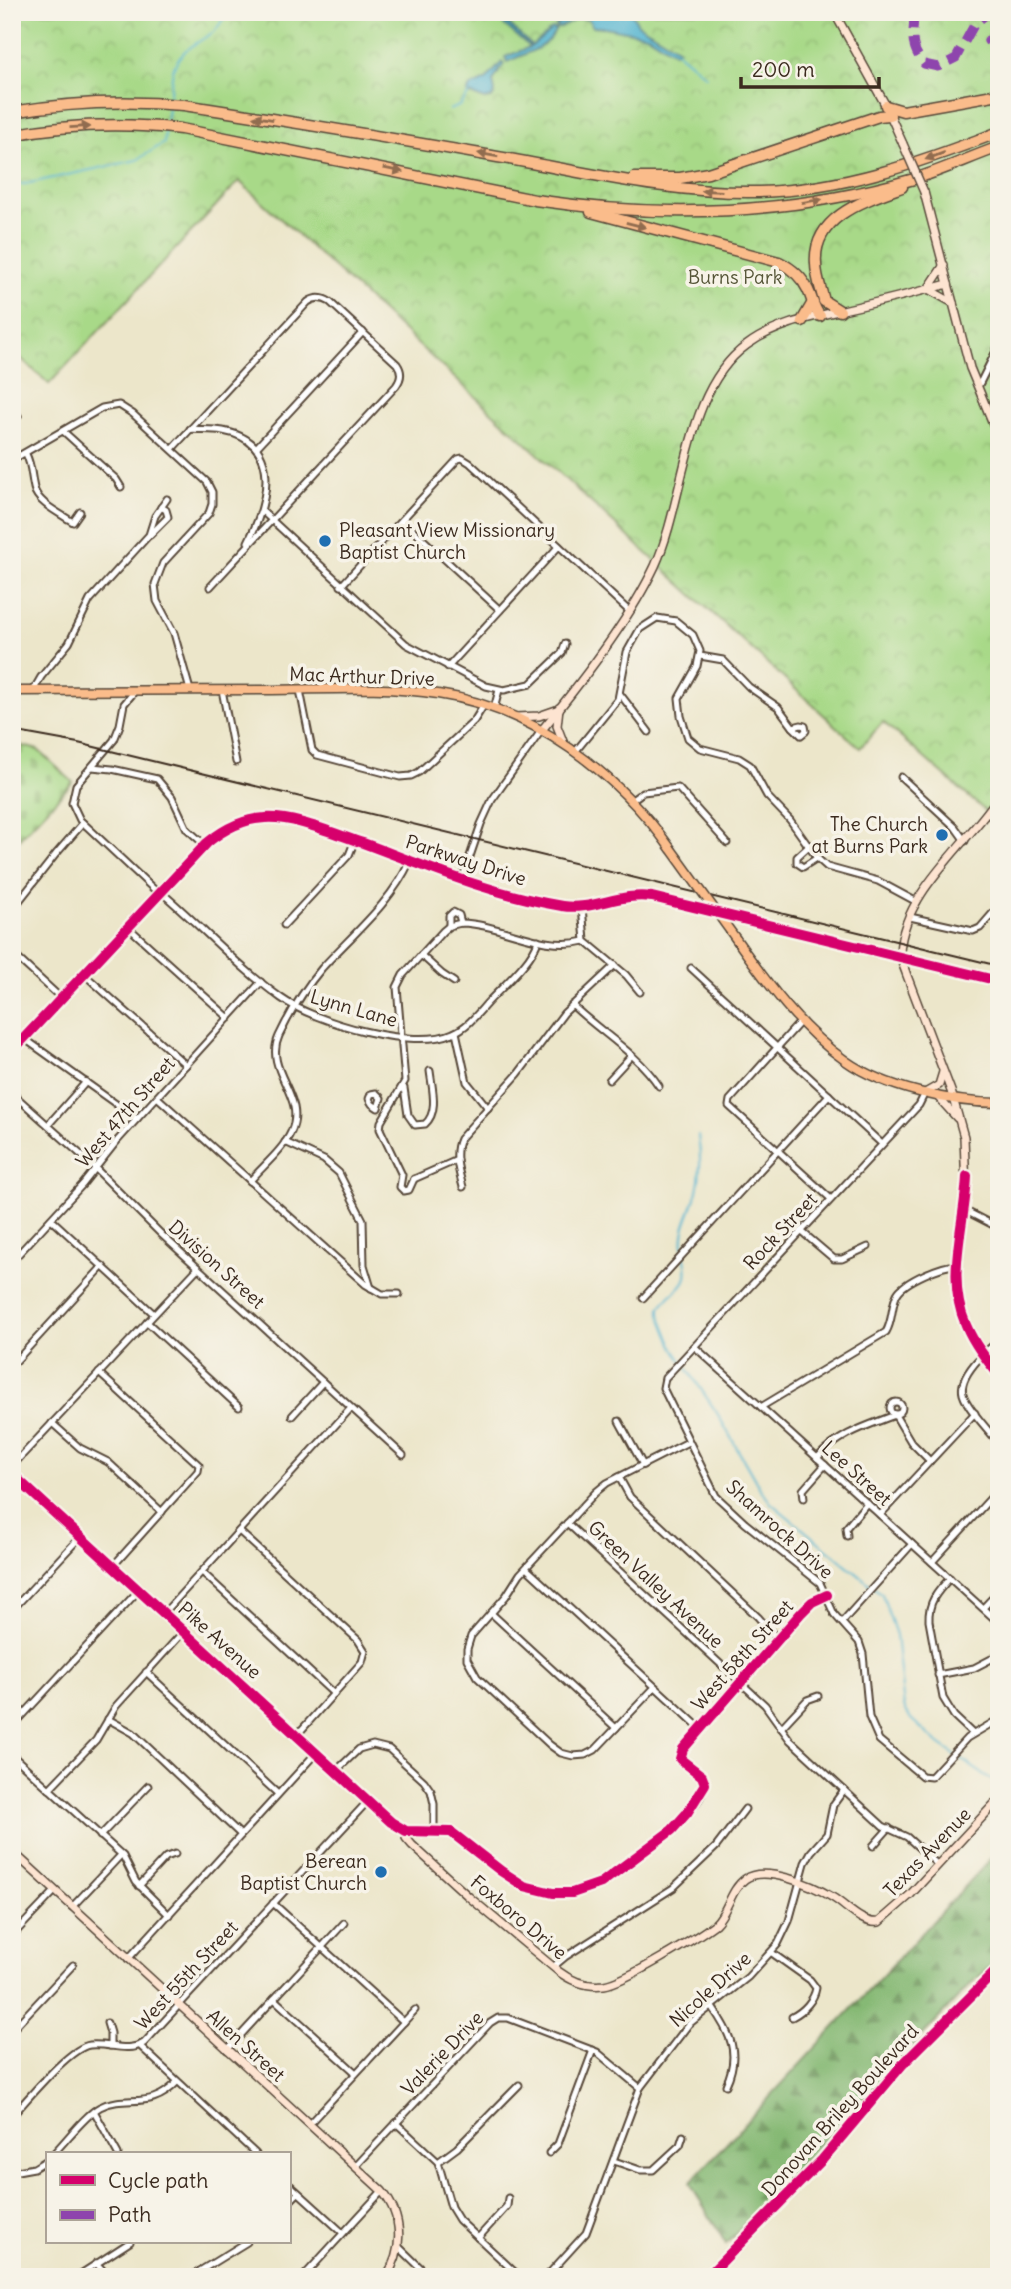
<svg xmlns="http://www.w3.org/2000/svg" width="1011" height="2289" viewBox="0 0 1011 2289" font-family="Delius,sans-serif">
<defs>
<pattern id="forest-firs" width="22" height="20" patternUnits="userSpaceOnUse" patternTransform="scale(1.75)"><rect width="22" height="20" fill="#86b974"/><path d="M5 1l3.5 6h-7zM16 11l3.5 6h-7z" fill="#6f975f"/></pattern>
<pattern id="cemetery-stones" width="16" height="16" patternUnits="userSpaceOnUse" patternTransform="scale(1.75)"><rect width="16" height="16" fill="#a8d988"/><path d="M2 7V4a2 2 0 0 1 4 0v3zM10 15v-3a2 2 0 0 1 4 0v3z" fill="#92ba75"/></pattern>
<pattern id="park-crowns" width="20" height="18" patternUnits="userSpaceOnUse" patternTransform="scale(1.75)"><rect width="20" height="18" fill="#a8d988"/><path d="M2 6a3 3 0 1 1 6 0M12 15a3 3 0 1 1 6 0" fill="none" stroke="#92ba75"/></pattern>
</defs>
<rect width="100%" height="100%" fill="#f7f3e8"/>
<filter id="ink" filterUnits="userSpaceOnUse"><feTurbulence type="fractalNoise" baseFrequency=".0143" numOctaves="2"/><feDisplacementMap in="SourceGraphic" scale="14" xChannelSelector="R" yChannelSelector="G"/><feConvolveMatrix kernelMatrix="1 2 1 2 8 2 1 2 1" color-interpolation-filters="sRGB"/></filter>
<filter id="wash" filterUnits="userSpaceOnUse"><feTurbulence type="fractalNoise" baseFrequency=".00686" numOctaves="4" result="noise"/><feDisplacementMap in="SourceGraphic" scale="28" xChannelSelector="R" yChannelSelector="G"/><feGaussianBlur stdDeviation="1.57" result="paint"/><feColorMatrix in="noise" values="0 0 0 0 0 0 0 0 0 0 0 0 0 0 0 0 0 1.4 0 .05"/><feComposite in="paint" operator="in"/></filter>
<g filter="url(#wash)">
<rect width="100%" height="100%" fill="#ece6ca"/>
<polygon fill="url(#forest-firs)" stroke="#607249" stroke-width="2" points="999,1850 999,1958 971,1984 726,2244 690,2183"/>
<polygon fill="url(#cemetery-stones)" stroke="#728253" stroke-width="2" points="12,743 38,750 73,782 12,846"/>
<polygon fill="url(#park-crowns)" stroke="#728253" stroke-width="2" points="14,12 999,12 999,823 883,722 860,748 239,181 49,384 12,350 12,15"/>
<g fill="#51b4d0" stroke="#466f77" stroke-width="2">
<polygon points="498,12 501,12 503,19 532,46 552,29 556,29 550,39 537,49 507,62 505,57 530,47 502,23"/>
<polygon points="589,12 631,12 638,24 679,49 674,52 647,35 604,27 593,27 588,19 577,19 559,28 556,26 570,17"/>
<polygon points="502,62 504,64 493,81 495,93 492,98 485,100 467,93 470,87 486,80"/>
</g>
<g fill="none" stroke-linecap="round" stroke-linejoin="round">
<g stroke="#51b4d0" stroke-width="2">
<polyline points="675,50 706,76"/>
<polyline points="169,99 173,69 179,58 186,50 215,31 228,12"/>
<polyline points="449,110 459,106 469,94"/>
<polyline points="166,123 168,108"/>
<polyline points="12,184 25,184 137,160 164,143 165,132"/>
<path d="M683 1249C680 1227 692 1212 697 1191 701 1173 701 1154 698 1136"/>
<path d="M684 1255C693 1290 676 1284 660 1308V1314L674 1349 717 1413 759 1487 771 1503 882 1594 896 1635 904 1707 911 1719 940 1745 999 1785"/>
</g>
</g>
</g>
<g filter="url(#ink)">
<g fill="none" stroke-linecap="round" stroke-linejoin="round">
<g stroke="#564638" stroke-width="9">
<g id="street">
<polyline points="978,387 999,345"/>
<polyline points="12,409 18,416 12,425"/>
<path d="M190 429C201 430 212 429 223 431 284 442 268 503 248 542"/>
<polyline points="63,431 116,479 121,487"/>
<polyline points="256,448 363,332"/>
<path d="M172 449 308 302C315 297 322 297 330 302L397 364C402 371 402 378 396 386L210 587"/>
<path d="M26 454C32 466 31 476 34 488 37 503 61 514 73 522L80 512"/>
<polyline points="12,460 102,408 119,405 133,414 207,482 212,492 212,504 209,513 163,563 155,584 157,601 174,633 190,690"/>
<polyline points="263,512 406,644 486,686 504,690 530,684 562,653 565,644"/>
<polyline points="402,520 500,610"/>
<polyline points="150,535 168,517 166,510 161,507"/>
<polyline points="341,586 458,459 462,458 470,463 629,611"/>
<polyline points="700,656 723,660 749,687 778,707 793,727"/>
<polyline points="448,667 559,546"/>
<polyline points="222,690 236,762"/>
<polyline points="300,690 312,750 317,755 400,777 411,776 419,772 474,721 484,705"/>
<polyline points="33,691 41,677 69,643 90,600 149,535 155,516 167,499"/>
<polyline points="135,691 124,704 120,725 114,740 76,785 72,803 80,820 159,894"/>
<polyline points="620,694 649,732"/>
<polyline points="494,709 499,690"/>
<polygon points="801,725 805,726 806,731 801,735 793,727"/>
<polyline points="575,752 618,699 627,652 640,629 657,618 676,621 693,635 700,651 697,666 679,698 681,716 688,738 700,748 739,758 750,765 767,796 790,820 817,858 827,867 878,881 917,902"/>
<polyline points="92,767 112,769 157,779 172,797 187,829 205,845"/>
<polyline points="901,777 955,827 965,841"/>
<polyline points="632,800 643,792 678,788 727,843"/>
<polyline points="987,814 999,819"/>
<polyline points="810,845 797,857 797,863 803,867 817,858"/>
<polyline points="462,880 481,824 492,800 541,731"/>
<path d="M161 892C201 926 238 967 281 998 314 1022 414 1051 453 1033 468 1027 478 1013 488 1002 502 987 534 959 538 940"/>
<polyline points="582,907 585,941 626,975 640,992"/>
<polyline points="12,910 56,854 83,823"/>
<polyline points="910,917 973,931 980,928 999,906"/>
<polyline points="284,925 349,855 355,840"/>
<polyline points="449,926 449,916 453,912 459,915 461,923"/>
<polyline points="128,927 229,1018"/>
<polyline points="12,953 62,999"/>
<polyline points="421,955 442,974 454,982"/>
<polyline points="691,968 882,1144"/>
<polyline points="85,975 186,1065"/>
<path d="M572 1005C600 1032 637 1053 659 1086"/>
<polyline points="801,1021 730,1100 729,1106 831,1199"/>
<polyline points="456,1032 467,1082 488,1108"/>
<polyline points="25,1039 137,1119"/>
<polyline points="609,1080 631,1056"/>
<path d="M404 1088 408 1115 415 1125 425 1124C439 1112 432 1088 430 1071"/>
<polyline points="12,1093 89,1162 162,1235 403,1455"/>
<polygon points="376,1093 381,1098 378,1108 372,1104 369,1099 371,1094"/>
<polyline points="925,1093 919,1105 665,1378 663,1388 716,1496 745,1523 820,1583 834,1614 859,1642 863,1654 869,1717 879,1740 922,1776 931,1777 967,1738 999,1719"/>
<polyline points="157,1097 365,1284 382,1294 399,1294"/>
<polyline points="48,1125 86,1082"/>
<polyline points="285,1142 324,1160 339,1173 363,1220 364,1265 371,1288"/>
<path d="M414 1179 409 1190 404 1191 400 1187 402 1175 380 1129 381 1122 405 1081 397 987 403 975 443 931 449 926 461 923C502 924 542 952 585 941"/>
<polyline points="414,1179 457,1160"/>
<path d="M250 1181C263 1166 283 1150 291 1132 308 1097 263 1071 279 1036 290 1013 305 988 322 968 353 934 391 903 410 861"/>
<path d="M463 1187C459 1172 453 1154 460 1139L518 1074 564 1013 615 965"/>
<polyline points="964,1210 999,1228"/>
<polyline points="51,1219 154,1314"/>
<polyline points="801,1231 834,1259 842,1259 868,1247"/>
<polyline points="12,1261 83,1184 117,1141 261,982"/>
<polyline points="643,1298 829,1095"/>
<polyline points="147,1322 239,1407"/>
<path d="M999 1341C986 1350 958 1376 963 1394 967 1408 989 1431 999 1443"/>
<polyline points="695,1347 999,1623"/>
<polyline points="16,1361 103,1266"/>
<polyline points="99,1373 199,1465 198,1471 113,1566"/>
<circle cx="896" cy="1408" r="6"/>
<path d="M761 1407 886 1332C893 1321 891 1306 897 1294 904 1281 942 1265 957 1265"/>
<polyline points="292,1416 323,1382"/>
<polyline points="619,1421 643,1465"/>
<polyline points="52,1423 80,1448 108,1462 162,1512"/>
<path d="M817 1458C841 1433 864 1427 895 1415L911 1442 930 1461"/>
<polyline points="12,1466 198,1268"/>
<polyline points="619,1477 630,1497 758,1617 778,1640"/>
<polyline points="804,1498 803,1490 825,1465"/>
<polyline points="880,1515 975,1413"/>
<polyline points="567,1523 765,1705 790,1740 844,1790 883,1826 907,1837 938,1865"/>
<polyline points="239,1531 358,1640 365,1651 362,1662 297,1735"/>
<polyline points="847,1536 846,1528 867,1503"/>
<polyline points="932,1562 999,1489"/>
<polyline points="526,1568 700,1728"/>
<polyline points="202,1572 334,1694"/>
<path d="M950 1578C937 1592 928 1602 929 1621L943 1698 954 1716 972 1733"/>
<polyline points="983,1608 999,1591"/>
<polyline points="12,1610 81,1536"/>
<polyline points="164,1613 351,1408"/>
<polyline points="491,1613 616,1728"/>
<polyline points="842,1622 912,1544"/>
<polyline points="146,1672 278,1794"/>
<polyline points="938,1675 974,1668 999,1655"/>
<polyline points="655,1687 595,1750 585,1755 573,1756 561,1753 550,1745 477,1677 467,1659 467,1649 471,1636 506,1596 520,1574 596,1492 607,1483 688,1442"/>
<polyline points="108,1719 133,1733 241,1835"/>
<polyline points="12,1727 139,1590"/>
<polyline points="781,1728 807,1700 818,1696"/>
<polyline points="12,1755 123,1856 136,1882 169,1915"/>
<polyline points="336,1771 359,1749 373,1745 389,1749 424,1781 431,1791 434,1804 434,1830"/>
<polyline points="49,1789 96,1740 116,1706 184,1631"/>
<path d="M406 1831C421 1833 438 1827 453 1833 470 1840 484 1859 499 1870 561 1916 593 1889 646 1849 667 1834 700 1810 706 1783L702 1776 680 1759 683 1749 801 1613 812 1602 827 1595"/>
<polyline points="100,1836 148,1786"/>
<polyline points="873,1846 889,1828"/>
<polyline points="139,1886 166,1857 175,1854"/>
<polyline points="273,1903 404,2022"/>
<polyline points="72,1907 121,1855"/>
<polyline points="12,1936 55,1891"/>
<path d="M772 1953 810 1980 816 1988C814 2000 804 2011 792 2017"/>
<polyline points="128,1959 316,1753"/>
<polyline points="553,1967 565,1957 673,1888 716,1847 745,1809"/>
<polyline points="274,1999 356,2073"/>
<path d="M712 2007C730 2033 741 2053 726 2085"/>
<polyline points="107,2023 110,2033 110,2046"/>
<polyline points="12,2030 73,1965"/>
<polyline points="140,2046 256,2154"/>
<polyline points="227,2050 344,1923"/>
<polyline points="94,2111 118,2154"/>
<path d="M12 2116C27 2100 70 2047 90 2045 109 2043 127 2053 144 2043L368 1801"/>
<polyline points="396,2123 438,2162 451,2207 459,2220 520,2277"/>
<polyline points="309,2124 415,2010"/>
<polyline points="549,2153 558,2144 593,2050"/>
<path d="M53 2154C66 2141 85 2115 100 2107 129 2093 149 2112 177 2082"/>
<polyline points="614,2161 640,2170 653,2170 680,2145 683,2136"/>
<polyline points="438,2162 457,2148 519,2085"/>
<polyline points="356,2166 490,2023 498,2018 508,2018 597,2052 640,2088"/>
<polyline points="12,2172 34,2168 47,2160"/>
<polyline points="289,2184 343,2233"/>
<polyline points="289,2202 298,2193"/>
<polyline points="478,2238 507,2206 508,2198"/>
<polyline points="399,2247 430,2277"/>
<polyline points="96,2263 109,2277"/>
<polyline points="76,2277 130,2242"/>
<polyline points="190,2277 247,2242"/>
<polyline points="303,2277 382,2191"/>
<polyline points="546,2277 586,2233 640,2088 689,2024 748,1977 778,1944 789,1921 805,1863 811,1852 827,1834 833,1805 844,1790"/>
</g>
</g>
<g stroke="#564638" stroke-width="10">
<g id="secondary">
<polyline points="834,12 886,106 903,144"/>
<polyline points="924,192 970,368 999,438"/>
<polyline points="944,265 928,289 953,303"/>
<polyline points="559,708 557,726 564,744"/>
<polyline points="516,717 539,716 559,709"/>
<path d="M541 731C580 684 629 621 655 566 686 498 684 390 747 345 778 322 819 316 856 307 887 300 918 292 948 284"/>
<path d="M999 796C968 844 904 891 900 952 900 959 904 967 906 973L951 1091 964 1137 966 1189 956 1273 960 1308 974 1340 999 1375"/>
<path d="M12 1051 207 843C224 829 242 819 265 818 294 816 335 834 363 843 428 867 493 895 562 906 593 911 620 892 652 897L999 981"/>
<polyline points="925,1093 939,1085 943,1072"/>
<polyline points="937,1096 957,1118"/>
<path d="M12 1474 368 1801 391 1822 406 1831V1838L412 1845 469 1897 558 1971C571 1981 587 1987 604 1985 625 1982 696 1938 715 1924 728 1912 730 1890 745 1879 764 1865 813 1885 832 1897 846 1905 862 1925 879 1922L910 1895 999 1799"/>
<path d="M12 1851 382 2191C403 2216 404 2250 386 2277"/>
<polyline points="707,2277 822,2160 902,2065 999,1968"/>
</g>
</g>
<g stroke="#564638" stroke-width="11">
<g id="primary">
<path d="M12 691C96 691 179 690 263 690 321 690 380 685 438 694 533 708 617 773 671 849"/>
<path d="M736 939C767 983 801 1030 846 1061 884 1088 953 1103 999 1103"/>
</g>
</g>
<g stroke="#564638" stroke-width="13">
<g id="highway">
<polyline points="886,106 903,111 999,94"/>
<path d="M12 112C70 102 126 100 184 105 287 121 390 138 492 156 581 171 668 194 759 192 842 190 922 162 999 132"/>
<path d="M12 135C68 124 125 123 181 129L535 200C662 219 790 215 914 179 943 170 971 157 999 147"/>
<polyline points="634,178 680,178 708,173 879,116 890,115"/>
<path d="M591 212 779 262C791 268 802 277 808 290 813 300 813 308 820 316"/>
<path d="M840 311 824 301C821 289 816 276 816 264 812 216 866 200 902 187"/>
<polyline points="802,321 812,304"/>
</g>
</g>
<use href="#street" stroke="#fff" stroke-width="5"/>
<use href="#secondary" stroke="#fde4d1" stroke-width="7"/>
<use href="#primary" stroke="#fabc8b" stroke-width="8"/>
<use href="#highway" stroke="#fabc8b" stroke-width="10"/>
<polyline stroke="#3b2a1e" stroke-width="2" points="12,731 78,743 152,761 999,966"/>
<g stroke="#564638" stroke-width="10" stroke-linecap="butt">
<polyline id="secondary-bridge" points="903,144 924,192"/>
</g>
<g stroke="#564638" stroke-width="11" stroke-linecap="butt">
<polyline id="primary-bridge" points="671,849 736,939"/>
</g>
<use href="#secondary-bridge" stroke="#fde4d1" stroke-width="7"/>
<use href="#primary-bridge" stroke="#fabc8b" stroke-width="8"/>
<g stroke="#8e44ad" stroke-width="9" stroke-dasharray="18 9" stroke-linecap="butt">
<path d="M914 12C914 35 908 44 924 64L938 67 956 58 974 25 989 12"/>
<polyline points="999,29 988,41 993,47 999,48"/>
</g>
<g stroke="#f7f3e8" stroke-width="15">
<g id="cycleway">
<path d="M12 1051 207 843C224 829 242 819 265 818 294 816 335 834 363 843 428 867 493 895 562 906 593 911 620 892 652 897L999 981"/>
<path d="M967 1176C965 1225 945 1278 966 1325 974 1344 986 1359 999 1375"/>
<polyline points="12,1474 391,1822 406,1831 451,1832 501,1871 524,1886 553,1893 572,1893 601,1883 672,1830 687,1813 705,1784 702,1776 680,1759 683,1749 801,1613 812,1602 827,1595"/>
<polyline points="707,2277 822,2160 902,2065 999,1968"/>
</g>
</g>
<use href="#cycleway" stroke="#d6006c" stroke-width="10"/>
</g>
<defs><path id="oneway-solid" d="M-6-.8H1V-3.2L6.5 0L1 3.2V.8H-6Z" transform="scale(1.75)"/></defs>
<g fill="#916c4f">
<use href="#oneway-solid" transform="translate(263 118) rotate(-171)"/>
<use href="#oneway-solid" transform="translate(80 127) rotate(-3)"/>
<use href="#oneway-solid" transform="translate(488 155) rotate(-170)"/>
<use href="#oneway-solid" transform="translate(935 156) rotate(160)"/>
<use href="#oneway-solid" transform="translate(393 170) rotate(12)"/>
<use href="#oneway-solid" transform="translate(712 191) rotate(-178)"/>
<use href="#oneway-solid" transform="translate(812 201) rotate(-9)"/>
<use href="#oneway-solid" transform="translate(636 225) rotate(14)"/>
</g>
</g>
<g fill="#1f6fb2" stroke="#f7f3e8" stroke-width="2.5">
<circle cx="325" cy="541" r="7"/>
<circle cx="942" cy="835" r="7"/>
<circle cx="381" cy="1872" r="7"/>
</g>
<g text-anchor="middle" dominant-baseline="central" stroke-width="7" stroke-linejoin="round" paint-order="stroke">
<g font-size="19" fill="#565638" stroke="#f7f3e8">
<text x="735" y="277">Burns Park</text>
</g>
<g font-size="19" fill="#3b2a1e" stroke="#f7f3e8" text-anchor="end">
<text x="339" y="530" text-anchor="start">Pleasant View Missionary<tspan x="339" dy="22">Baptist Church</tspan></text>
<text x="928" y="824">The Church<tspan x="928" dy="22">at Burns Park</tspan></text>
<text x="367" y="1861">Berean<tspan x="367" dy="22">Baptist Church</tspan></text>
</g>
<g font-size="19" fill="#3b2a1e" stroke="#f7f3e8">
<text transform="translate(362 676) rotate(2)">Mac Arthur Drive</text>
<text transform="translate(466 860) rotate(18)">Parkway Drive</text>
<text transform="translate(354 1008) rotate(16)">Lynn Lane</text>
<text transform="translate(125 1112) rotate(-49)">West 47th Street</text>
<text transform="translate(780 1231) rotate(-47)">Rock Street</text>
<text transform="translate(217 1264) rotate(42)">Division Street</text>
<text transform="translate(857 1473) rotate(42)">Lee Street</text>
<text transform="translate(780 1529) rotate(42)">Shamrock Drive</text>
<text transform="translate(656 1584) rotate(43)">Green Valley Avenue</text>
<text transform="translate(220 1640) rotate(42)">Pike Avenue</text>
<text transform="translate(742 1655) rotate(-48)">West 58th Street</text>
<text transform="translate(927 1852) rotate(-46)">Texas Avenue</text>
<text transform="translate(519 1917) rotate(40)">Foxboro Drive</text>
<text transform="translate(186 1975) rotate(-47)">West 55th Street</text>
<text transform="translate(710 1989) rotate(-42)">Nicole Drive</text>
<text transform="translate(246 2045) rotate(42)">Allen Street</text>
<text transform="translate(442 2053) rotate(-46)">Valerie Drive</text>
<text transform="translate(840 2110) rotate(-48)">Donovan Briley Boulevard</text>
</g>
</g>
<rect width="1011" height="2289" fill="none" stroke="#f7f3e8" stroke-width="42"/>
<rect x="46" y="2152" width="245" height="91" fill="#f7f3e8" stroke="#aca397" stroke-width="2"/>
<rect x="60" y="2175" width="35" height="10" fill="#d6006c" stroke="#aca397" stroke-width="2"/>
<text x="108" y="2188" font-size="21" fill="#3b2a1e">Cycle path</text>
<rect x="60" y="2210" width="35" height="10" fill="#8e44ad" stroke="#aca397" stroke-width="2"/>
<text x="108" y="2222" font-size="21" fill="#3b2a1e">Path</text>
<path d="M741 77v10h138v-10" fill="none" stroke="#3b2a1e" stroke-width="3.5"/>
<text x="752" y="77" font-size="21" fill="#3b2a1e" stroke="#f7f3e8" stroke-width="5" paint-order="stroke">200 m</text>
</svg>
